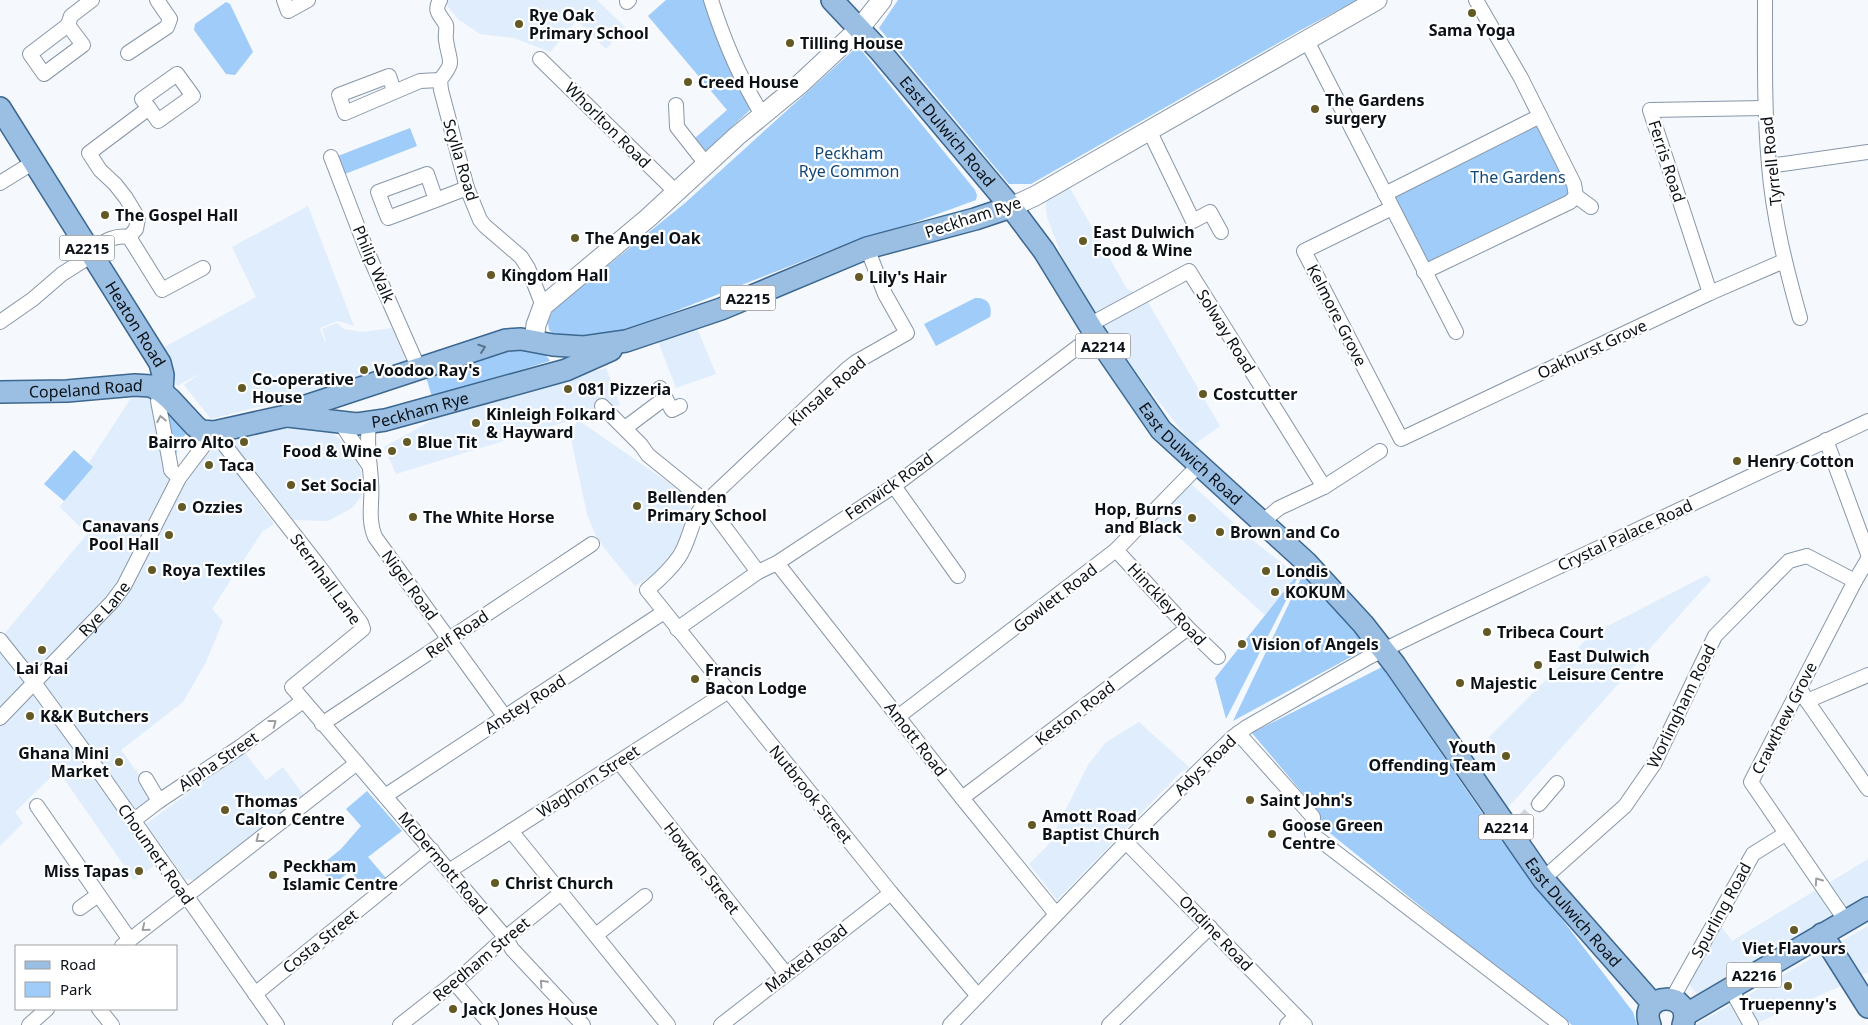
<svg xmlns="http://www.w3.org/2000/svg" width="1868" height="1025" viewBox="0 0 1868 1025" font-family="'Noto Sans',sans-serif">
<rect width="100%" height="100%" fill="#f5f8fc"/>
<g fill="#dfedfc">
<polygon points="446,0 597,0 625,27 606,49 577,20 550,52 514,38 480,34 459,20 444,2"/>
<polygon points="1068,185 1127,289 1146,299 1220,426 1193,445 1100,326 1071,280 1047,217 1045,198"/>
<polygon points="308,206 354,326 338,321 320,328 325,342 326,341 322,329 337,323 344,329 363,332 392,328 406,361 281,401 211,419 184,385 201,373 177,386 159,350 256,297 232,247"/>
<polygon points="694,321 716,374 676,388 656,336"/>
<polygon points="606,368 620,405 396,474 384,447 456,407"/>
<polygon points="135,392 153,398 169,468 169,479 179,493 199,462 216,446 220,446 247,478 244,483 274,524 262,532 212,609 223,621 206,662 183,702 121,750 156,798 125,820 156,864 134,880 58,770 15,812 23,823 0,846 0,639 87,534 60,507"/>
<polygon points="578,420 692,499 676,553 652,575 635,586 605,549 595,534 587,514 570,434"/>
<polygon points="291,427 330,431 348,446 357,459 361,472 362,495 352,508 328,521 292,520 227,444 228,439"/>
<polygon points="1187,480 1251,539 1297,575 1265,615 1154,515"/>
<polygon points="1707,575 1711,580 1505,811 1469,757 1592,634"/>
<polygon points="1139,722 1190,768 1181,772 1057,900 1029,864 1048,845 1088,765 1106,742"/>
<polygon points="244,752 266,780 283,767 304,796 195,880 185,879 146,824"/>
<polygon points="1868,859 1868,901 1847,914 1827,884"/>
<polygon points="1816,890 1835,920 1699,997 1686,980 1721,926 1732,941"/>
<polygon points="1868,926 1868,972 1859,977 1838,943"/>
<polygon points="1823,952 1843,985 1753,1025 1695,1025"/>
</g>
<g fill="#a0ccfa">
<polygon points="666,0 710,0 726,51 750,110 706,151 695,138 727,110 648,16"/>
<polygon points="898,0 1357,0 1301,30 1031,184 1009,184 879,28"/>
<polygon points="226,2 230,4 253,52 235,75 226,74 194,30 195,24"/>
<polygon points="858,46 975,190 977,195 976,200 869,239 831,250 617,334 591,340 558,338 549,330 548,322 553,310 685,203"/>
<polygon points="1538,120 1572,193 1567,199 1426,268 1390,195"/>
<polygon points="410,128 417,146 345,174 338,156"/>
<path d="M975 298C987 297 993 305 990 317L936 346 924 324Z"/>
<path d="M518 349C529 351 545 350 550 361L432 397 426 377 509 350Z"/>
<polygon points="162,404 186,434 179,442 176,456"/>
<polygon points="74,450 93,467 64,501 44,484"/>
<polygon points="1304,572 1371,646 1233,721"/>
<polygon points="1297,575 1299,575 1226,719 1215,678"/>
<polygon points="1382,667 1493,829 1633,1012 1637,1025 1572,1025 1476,951 1326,830 1317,810 1252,733"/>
<polygon points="367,791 402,831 368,857 386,878 368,893 351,871 333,884 319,867 341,849 361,826 346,809"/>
</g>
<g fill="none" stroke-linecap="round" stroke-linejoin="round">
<polyline stroke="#d2d5da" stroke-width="14" stroke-dasharray="14 7" stroke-linecap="butt" points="1520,824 1539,804"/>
<g stroke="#8797a8" stroke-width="16">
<g id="street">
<polyline points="284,0 288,11 308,0"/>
<path d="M440 0C433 12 441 15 446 25 447 29 445 36 446 40 449 63 456 60 440 80L441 90 467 188 480 220 485 226 521 257 528 268 543 306"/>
<path d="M711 0C724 41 740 79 763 116"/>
<polyline points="1476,0 1521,78 1574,184 1576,196 1591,207"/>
<path d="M1765 0C1765 55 1764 110 1769 165 1773 217 1786 268 1800 318"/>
<polyline points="627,2 629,0"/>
<polyline points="68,25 83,45 44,74 30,54 68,25 71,16 92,0"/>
<polyline points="1307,41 1456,332"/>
<polyline points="128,53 167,27 170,19 157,0"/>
<polyline points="540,59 676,192"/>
<polyline points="394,91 389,76 339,95 345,113 420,81 440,80"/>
<polyline points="676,105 677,127 706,164"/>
<polyline points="1149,130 1193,221 1210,212 1221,232"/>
<polyline points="331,157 367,251 419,369"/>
<polyline points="1769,166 1868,152"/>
<polyline points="0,183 34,162"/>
<polyline points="1385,194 1540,116"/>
<polyline points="436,200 388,218 378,192 427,174 436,200 467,188"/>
<polyline points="1392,208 1304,251 1401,439 1710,293 1784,261"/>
<polyline points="129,237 162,290 203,268"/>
<path d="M867 248 885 294 907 333 856 362 847 369 706 502C690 519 691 539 679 557 670 570 659 580 647 590L891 893 978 996"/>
<path d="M89 251C103 243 113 234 129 237L136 229 138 218 126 198 115 184 100 170 89 153 149 108 158 121 193 96 177 74 142 99 149 108"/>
<polyline points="1424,272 1570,202 1576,196"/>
<polyline points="1710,293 1650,110 1765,108"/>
<polyline points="0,322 33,299 62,274 92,255"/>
<polyline points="1089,325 1189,271 1324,487"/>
<polyline points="660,388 672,410 680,406"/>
<polyline points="162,392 158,401 170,463 171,470 179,478"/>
<polyline points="602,406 641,445 648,455 706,502 758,572"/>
<polyline points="340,422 368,464"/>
<path d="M369 424C366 445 370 461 371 482 373 501 367 518 375 537L505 717"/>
<polyline points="625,428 665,398"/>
<polyline points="1826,440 1868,554"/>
<polyline points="223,443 318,565 361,623 363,629 292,687 506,938 512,949 583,1025"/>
<polyline points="894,486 958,576"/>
<polyline points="1262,522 1279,508 1324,487 1380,451"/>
<polyline points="1116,550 1188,628 1218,657"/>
<polyline points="777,563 962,798 1056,914"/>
<polyline points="677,629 758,572 777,563 894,486 1095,334"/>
<polyline points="0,640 35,684 98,770 277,1025"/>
<polyline points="1800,688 1807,701 1868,789"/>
<polyline points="1807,701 1868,675"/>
<polyline points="899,716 1116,550 1198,466"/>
<path id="s1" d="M0 718 112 602 124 586 179 478 214 432"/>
<polyline points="322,724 592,544"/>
<polyline points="1238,733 1313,817 1312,834 1561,1025"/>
<polyline points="619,762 786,974"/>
<polyline points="146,779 159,801"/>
<polyline points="385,796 664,612"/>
<polyline points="962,798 1188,628"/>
<polyline points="1539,804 1557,783"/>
<polyline points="37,806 130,940"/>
<polyline points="133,821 159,801 240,747 303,701"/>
<polyline points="511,831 668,1025"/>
<polyline points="1126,842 1305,1025"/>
<polyline points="449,871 727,692"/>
<polyline points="1543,879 1625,806 1654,764 1715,636 1789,561 1807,556 1855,581"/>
<polyline points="80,908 98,895"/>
<polyline points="1846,921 1751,782 1855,581 1868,559"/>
<polyline points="596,935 645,896"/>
<polyline points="122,946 357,763"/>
<polyline points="454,982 491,1025"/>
<polyline points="1731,989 1751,1025"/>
<polyline points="255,994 432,850"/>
<polyline points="1672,999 1753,854 1785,834"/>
<polyline points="99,1009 112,1025"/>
<polyline points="29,1025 47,1009"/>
<polyline points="400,1025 465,974 499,943 561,893"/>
<polyline points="721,1025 891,893"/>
<polyline points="950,1025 1126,842 1232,738 1247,727 1369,657 1437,624 1868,421"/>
<polyline points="1109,1025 1210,927"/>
<polyline points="1287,1025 1296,1016"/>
</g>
</g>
<g stroke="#8797a8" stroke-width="21">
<g id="secondary">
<polyline points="1011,207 1035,196 1377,0"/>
<polyline points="534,340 536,325 543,306 648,218 737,136 799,85 859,29 882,0"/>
</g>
</g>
<g stroke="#3c6790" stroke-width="24">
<g id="primary">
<path id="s2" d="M832 0 880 51 1011 207 1044 251 1095 334 1161 430 1307 563 1363 624 1395 665 1543 879 1653 1004"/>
<path id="s3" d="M0 108 160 363 163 375 162 392"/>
<path id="s4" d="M0 392 67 391 135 385 151 386 162 392 170 399 195 426 201 431 214 432 286 416 300 408 506 340 521 339 553 345 584 347 626 341 721 309 867 248 975 219 1011 207"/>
<path id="s5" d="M288 416 357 424 385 420 566 370 611 350"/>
<polyline points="1822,934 1868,1007"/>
<polyline points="1685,1015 1868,908"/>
<path d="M1650 1025C1637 991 1695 990 1683 1025"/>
</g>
</g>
<use href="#street" stroke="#fff" stroke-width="14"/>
<use href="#secondary" stroke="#fff" stroke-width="19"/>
<use href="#primary" stroke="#9abfe3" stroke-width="21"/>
</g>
<defs><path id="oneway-chevron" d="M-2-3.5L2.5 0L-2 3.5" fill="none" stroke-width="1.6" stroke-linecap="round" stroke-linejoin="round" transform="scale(1.25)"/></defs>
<use stroke="#5a7187" href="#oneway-chevron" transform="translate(482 348) rotate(-19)"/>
<g stroke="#9da0a2">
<use href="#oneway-chevron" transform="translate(161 419) rotate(-101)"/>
<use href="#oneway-chevron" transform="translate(273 723) rotate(-37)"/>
<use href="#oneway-chevron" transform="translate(259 839) rotate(142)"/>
<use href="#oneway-chevron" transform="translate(1818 881) rotate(-125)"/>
<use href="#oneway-chevron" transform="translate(145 928) rotate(141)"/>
<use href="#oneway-chevron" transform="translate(543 983) rotate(-133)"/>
</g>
<g fill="#625925" stroke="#fff" stroke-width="2">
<circle cx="1472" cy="13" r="5"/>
<circle cx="519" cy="24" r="5"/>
<circle cx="790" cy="43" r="5"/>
<circle cx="688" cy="82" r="5"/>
<circle cx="1315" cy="109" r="5"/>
<circle cx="105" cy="215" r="5"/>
<circle cx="575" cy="238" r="5"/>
<circle cx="1083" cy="241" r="5"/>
<circle cx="491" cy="275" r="5"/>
<circle cx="859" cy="277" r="5"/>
<circle cx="364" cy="370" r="5"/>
<circle cx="242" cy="388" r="5"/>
<circle cx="568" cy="389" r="5"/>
<circle cx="1203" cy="394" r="5"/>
<circle cx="476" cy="423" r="5"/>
<circle cx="244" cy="442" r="5"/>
<circle cx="407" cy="442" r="5"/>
<circle cx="392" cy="451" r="5"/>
<circle cx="1737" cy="461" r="5"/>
<circle cx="209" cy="465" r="5"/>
<circle cx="291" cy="485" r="5"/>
<circle cx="637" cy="506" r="5"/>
<circle cx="182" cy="507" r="5"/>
<circle cx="413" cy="517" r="5"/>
<circle cx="1192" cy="518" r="5"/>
<circle cx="1220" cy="532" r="5"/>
<circle cx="169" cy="535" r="5"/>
<circle cx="152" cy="570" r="5"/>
<circle cx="1266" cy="571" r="5"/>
<circle cx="1275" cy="592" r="5"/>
<circle cx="1487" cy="632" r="5"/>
<circle cx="1242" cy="644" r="5"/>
<circle cx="42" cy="650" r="5"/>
<circle cx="1538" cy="665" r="5"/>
<circle cx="695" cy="679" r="5"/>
<circle cx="1460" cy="683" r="5"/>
<circle cx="30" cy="716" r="5"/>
<circle cx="1506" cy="756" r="5"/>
<circle cx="119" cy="762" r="5"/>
<circle cx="1250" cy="800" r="5"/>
<circle cx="225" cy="810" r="5"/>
<circle cx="1032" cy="825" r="5"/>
<circle cx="1272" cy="834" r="5"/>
<circle cx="139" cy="871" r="5"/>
<circle cx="273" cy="875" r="5"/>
<circle cx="495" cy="883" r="5"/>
<circle cx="1794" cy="930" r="5"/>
<circle cx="1788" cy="986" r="5"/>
<circle cx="453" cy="1009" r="5"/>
</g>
<g text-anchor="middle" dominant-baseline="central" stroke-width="4.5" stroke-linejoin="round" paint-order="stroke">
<g fill="#fff" stroke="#54585d" stroke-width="1">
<rect x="59.5" y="235.5" width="55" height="25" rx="4"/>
<rect x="720.5" y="285.5" width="55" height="25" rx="4"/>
<rect x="1075.5" y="333.5" width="55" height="25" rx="4"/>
<rect x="1478.5" y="814.5" width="55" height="25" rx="4"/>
<rect x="1726.5" y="962.5" width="55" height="25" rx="4"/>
</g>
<g font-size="15" font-weight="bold" fill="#0b1117">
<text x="87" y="248">A2215</text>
<text x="748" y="298">A2215</text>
<text x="1103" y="346">A2214</text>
<text x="1506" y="827">A2214</text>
<text x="1754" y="975">A2216</text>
</g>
<g font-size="16" font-weight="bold" fill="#0b1117" stroke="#fff" text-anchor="start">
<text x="529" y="15">Rye Oak<tspan x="529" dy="18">Primary School</tspan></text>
<text x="1472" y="30" text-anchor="middle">Sama Yoga</text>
<text x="800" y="43">Tilling House</text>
<text x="698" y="82">Creed House</text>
<text x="1325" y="100">The Gardens<tspan x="1325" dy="18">surgery</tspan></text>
<text x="115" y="215">The Gospel Hall</text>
<text x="1093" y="232">East Dulwich<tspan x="1093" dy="18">Food &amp; Wine</tspan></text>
<text x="585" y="238">The Angel Oak</text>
<text x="501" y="275">Kingdom Hall</text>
<text x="869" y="277">Lily's Hair</text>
<text x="374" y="370">Voodoo Ray's</text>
<text x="252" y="379">Co-operative<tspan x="252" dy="18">House</tspan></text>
<text x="578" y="389">081 Pizzeria</text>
<text x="1213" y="394">Costcutter</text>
<text x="486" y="414">Kinleigh Folkard<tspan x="486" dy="18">&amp; Hayward</tspan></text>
<text x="234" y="442" text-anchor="end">Bairro Alto</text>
<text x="417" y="442">Blue Tit</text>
<text x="382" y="451" text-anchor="end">Food &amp; Wine</text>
<text x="1747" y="461">Henry Cotton</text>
<text x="219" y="465">Taca</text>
<text x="301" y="485">Set Social</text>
<text x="647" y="497">Bellenden<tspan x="647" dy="18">Primary School</tspan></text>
<text x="192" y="507">Ozzies</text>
<text x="1182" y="509" text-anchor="end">Hop, Burns<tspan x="1182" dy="18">and Black</tspan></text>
<text x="423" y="517">The White Horse</text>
<text x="159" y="526" text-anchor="end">Canavans<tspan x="159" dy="18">Pool Hall</tspan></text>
<text x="1230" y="532">Brown and Co</text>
<text x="162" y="570">Roya Textiles</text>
<text x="1276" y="571">Londis</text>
<text x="1285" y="592">KOKUM</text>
<text x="1497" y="632">Tribeca Court</text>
<text x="1252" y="644">Vision of Angels</text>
<text x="1548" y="656">East Dulwich<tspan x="1548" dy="18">Leisure Centre</tspan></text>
<text x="42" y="668" text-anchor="middle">Lai Rai</text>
<text x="705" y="670">Francis<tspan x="705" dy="18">Bacon Lodge</tspan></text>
<text x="1470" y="683">Majestic</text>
<text x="40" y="716">K&amp;K Butchers</text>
<text x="1496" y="747" text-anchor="end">Youth<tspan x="1496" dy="18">Offending Team</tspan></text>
<text x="109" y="753" text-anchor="end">Ghana Mini<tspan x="109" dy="18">Market</tspan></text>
<text x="1260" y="800">Saint John's</text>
<text x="235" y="801">Thomas<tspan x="235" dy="18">Calton Centre</tspan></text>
<text x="1042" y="816">Amott Road<tspan x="1042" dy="18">Baptist Church</tspan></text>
<text x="1282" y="825">Goose Green<tspan x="1282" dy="18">Centre</tspan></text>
<text x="283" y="866">Peckham<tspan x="283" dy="18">Islamic Centre</tspan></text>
<text x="129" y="871" text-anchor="end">Miss Tapas</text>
<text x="505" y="883">Christ Church</text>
<text x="1794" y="948" text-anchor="middle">Viet Flavours</text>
<text x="1788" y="1004" text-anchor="middle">Truepenny's</text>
<text x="463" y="1009">Jack Jones House</text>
</g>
<g font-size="16" fill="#0b1117" stroke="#fff">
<text transform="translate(608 125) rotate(45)">Whorlton Road</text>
<text stroke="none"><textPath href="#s2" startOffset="175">East Dulwich Road</textPath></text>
<text transform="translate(461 160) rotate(73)">Scylla Road</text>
<text transform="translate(1667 161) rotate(72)">Ferris Road</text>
<text transform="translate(1771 161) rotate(-96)">Tyrrell Road</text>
<text transform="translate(973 217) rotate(-18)">Peckham Rye</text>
<text transform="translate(374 264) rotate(67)">Philip Walk</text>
<text transform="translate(1337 315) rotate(63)">Kelmore Grove</text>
<text stroke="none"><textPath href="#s3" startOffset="255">Heaton Road</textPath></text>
<text transform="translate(1226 331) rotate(58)">Solway Road</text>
<text transform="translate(1592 349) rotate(-25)">Oakhurst Grove</text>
<text stroke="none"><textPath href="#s4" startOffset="86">Copeland Road</textPath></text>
<text transform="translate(827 391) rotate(-41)">Kinsale Road</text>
<text stroke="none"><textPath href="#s5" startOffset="134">Peckham Rye</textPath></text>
<text stroke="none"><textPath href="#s2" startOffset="580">East Dulwich Road</textPath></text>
<text transform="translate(889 486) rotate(-35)">Fenwick Road</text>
<text transform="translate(1625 535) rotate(-25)">Crystal Palace Road</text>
<text transform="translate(326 579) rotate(54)">Sternhall Lane</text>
<text transform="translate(410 585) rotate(54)">Nigel Road</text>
<text transform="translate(1055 598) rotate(-38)">Gowlett Road</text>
<text transform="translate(1167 604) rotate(47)">Hinckley Road</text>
<text stroke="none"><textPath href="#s1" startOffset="151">Rye Lane</textPath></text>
<text transform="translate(457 634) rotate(-34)">Relf Road</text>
<text transform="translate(525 704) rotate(-33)">Anstey Road</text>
<text transform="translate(1681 706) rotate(-64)">Worlingham Road</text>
<text transform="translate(1075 713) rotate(-37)">Keston Road</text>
<text transform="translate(1784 718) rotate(-63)">Crawthew Grove</text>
<text transform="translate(916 739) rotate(52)">Amott Road</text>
<text transform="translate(218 761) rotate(-34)">Alpha Street</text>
<text transform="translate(1205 765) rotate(-44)">Adys Road</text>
<text transform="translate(588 781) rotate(-33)">Waghorn Street</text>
<text transform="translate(811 794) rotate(51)">Nutbrook Street</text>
<text transform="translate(156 854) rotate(55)">Choumert Road</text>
<text transform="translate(443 863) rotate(50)">McDermott Road</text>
<text transform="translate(702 868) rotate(52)">Howden Street</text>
<text transform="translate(1721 910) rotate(-61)">Spurling Road</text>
<text stroke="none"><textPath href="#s2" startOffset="1180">East Dulwich Road</textPath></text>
<text transform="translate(1216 933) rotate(46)">Ondine Road</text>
<text transform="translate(320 941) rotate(-39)">Costa Street</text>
<text transform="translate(806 958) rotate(-38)">Maxted Road</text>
<text transform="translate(481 959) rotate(-40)">Reedham Street</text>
</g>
<g font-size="16" fill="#134774" stroke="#fff">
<text x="849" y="153">Peckham<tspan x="849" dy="18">Rye Common</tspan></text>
<text x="1518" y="177">The Gardens</text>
</g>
</g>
<rect x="15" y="945" width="162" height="65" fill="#ffffff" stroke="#9da0a2"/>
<rect x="25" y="961" width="25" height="8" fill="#9abfe3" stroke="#9da0a2"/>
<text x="60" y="970" font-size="15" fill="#0b1117">Road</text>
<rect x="25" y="982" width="25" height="15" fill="#a0ccfa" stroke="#9da0a2"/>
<text x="60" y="995" font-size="15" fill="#0b1117">Park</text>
</svg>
